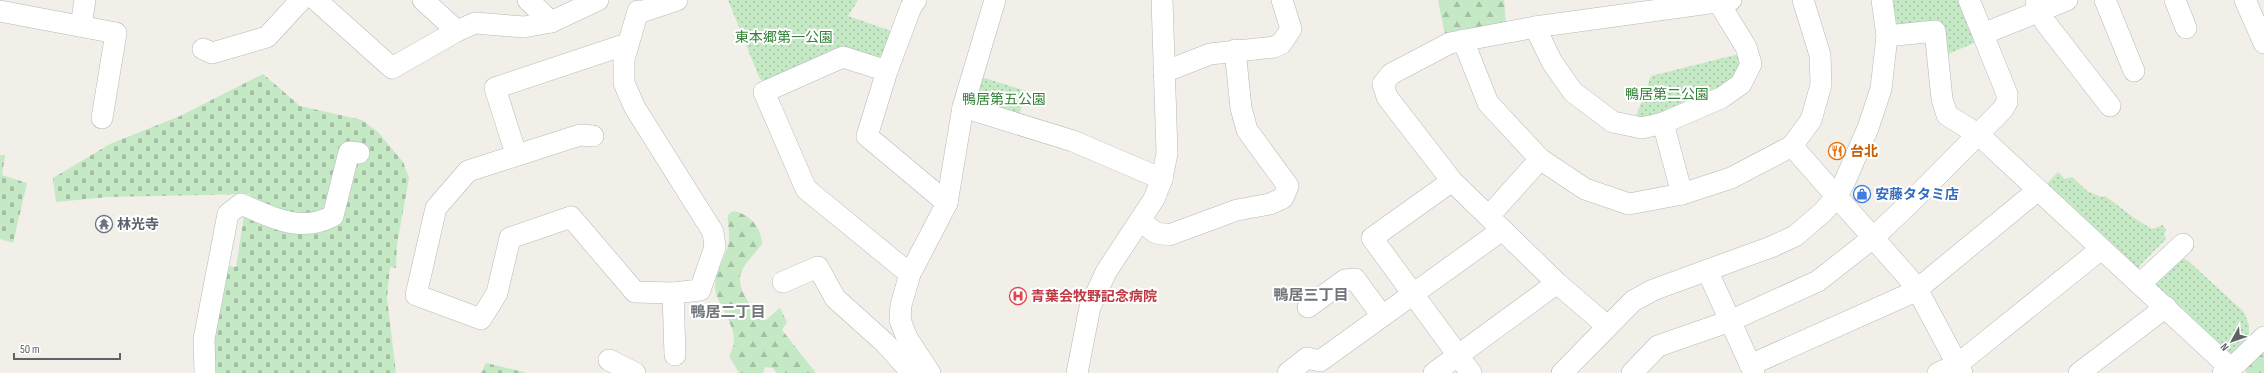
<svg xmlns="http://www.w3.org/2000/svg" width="2264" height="373" viewBox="0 0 2264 373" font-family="'Sofia Sans Condensed','Noto Sans JP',sans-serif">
<defs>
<pattern id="grass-dots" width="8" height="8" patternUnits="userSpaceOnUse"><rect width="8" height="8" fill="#c5e8c5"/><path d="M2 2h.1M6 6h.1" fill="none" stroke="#a3c0a4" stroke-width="1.8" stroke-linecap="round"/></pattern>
<pattern id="forest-firs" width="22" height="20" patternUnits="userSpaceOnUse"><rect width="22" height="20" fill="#c5e8c5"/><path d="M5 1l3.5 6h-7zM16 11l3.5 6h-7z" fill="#a3c0a4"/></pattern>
<pattern id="cemetery-stones" width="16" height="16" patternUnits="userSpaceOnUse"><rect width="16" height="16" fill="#c5e8c5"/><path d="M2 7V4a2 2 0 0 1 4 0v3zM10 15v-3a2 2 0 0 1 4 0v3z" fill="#a3c0a4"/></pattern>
</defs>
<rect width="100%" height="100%" fill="#f1efe8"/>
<g fill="url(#grass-dots)">
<polygon points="728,0 858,0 848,16 891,31 888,50 874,61 772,84 760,79"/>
<polygon points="1889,0 1964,0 1981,40 1948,54 1942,23 1918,29 1894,31"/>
<polygon points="1743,53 1747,62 1718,94 1634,122 1651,76"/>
<polygon points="981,77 1026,91 1018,119 972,104"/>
<polygon points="2058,172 2065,179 2072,177 2087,191 2101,197 2105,196 2137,220 2152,229 2163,225 2166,230 2164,235 2166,239 2140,265 2138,269 2043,188"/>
<polygon points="2176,257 2187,260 2244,312 2249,325 2249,335 2231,359 2154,289 2153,280"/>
</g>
<g fill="url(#forest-firs)">
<polygon points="1438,0 1504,0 1506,23 1445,35"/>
<path d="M733 211C750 214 761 227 762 244 744 267 730 274 749 303 754 311 757 317 766 320L780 308 787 322 782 330 816 373H777L773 368 765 367 763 373H739L729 356C743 332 723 316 716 293 711 274 727 258 729 240 730 232 727 223 728 215Z"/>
<polygon points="2264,344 2264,373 2246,373 2246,367"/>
</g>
<g fill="url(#cemetery-stones)">
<polygon points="263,74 300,106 362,120 378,132 403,162 409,178 397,244 396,268 390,267 387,298 396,373 215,373 214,336 221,309 221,265 236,267 245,209 259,205 249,194 108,197 56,202 53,178 110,144 180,116"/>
<polygon points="0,155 5,155 2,175 27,183 13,243 0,239"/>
<polygon points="486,363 524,372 524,373 481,373"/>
</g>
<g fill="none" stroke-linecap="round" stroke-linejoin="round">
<g stroke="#b5b8bc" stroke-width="22">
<g id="minor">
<polyline points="316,0 392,68 457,31 475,23 524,27 551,22 598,0"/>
<polyline points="423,0 457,31"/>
<polyline points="528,0 551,22"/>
<polyline points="916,0 911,7 887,71 867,136 947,203"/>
<polyline points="2036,0 2045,22 2110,106"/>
<polyline points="2105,0 2134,71"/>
<polyline points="2175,0 2186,28"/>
<polyline points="2245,0 2264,43"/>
<polyline points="0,11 116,33 102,118"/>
<polyline points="81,26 85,0"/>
<polyline points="1535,27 1552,62 1573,92 1613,122 1642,128 1663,123 1721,98 1741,84 1751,64 1746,47 1719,3"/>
<polyline points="1983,34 2067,0"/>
<polyline points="1887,36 1935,31 1942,99 1947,115 1979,135 2229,367"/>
<polyline points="1463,40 1488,103 1540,159 1585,189 1629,204 1682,194 1731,178 1792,146 1811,120 1821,85 1820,55 1803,0"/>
<polyline points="203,49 212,53 267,37 301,0"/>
<polyline points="887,71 843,57 764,92 806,189 910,274"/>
<polyline points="1164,72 1210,54 1274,47 1281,44 1291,29 1282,0"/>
<polyline points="963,107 1073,141 1162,179"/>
<polyline points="1663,123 1682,194"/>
<polyline points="593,136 580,135 468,171 436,208 416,295 481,319 497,293 510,238 571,217 635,292 673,293 700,290 715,247 713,232 635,108 624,83 624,59 638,11 644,11 677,0"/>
<polyline points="1792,146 1906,275 1917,289 1962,373"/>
<polyline points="516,154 495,88 627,44"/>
<polyline points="1452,181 1372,238 1471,373"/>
<polyline points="1489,216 1540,159"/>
<polyline points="1140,221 1156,233 1169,235 1237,210 1270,204 1283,198 1288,186 1247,130 1241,108 1235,50"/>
<polyline points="1707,270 1754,373"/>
<polyline points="783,282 818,267 835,298 885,343 912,373"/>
<polyline points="2140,284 2183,244"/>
<polyline points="673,293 675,355"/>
<polyline points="1308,307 1345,280 1355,279 1382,316"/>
<polyline points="1607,326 1557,283 1452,181 1387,97 1383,84 1391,74 1450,43 1535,27 1731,0"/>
<polyline points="609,360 635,373"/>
<polyline points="1750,365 1907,295 1926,282 2038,190"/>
<path d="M205 373 204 339 228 214 241 204C272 218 301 233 333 216L349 152 359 153"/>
<polyline points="930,373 907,338 900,320 901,305 910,274 947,203 963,107 995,0"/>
<polyline points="1077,373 1090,307 1106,272 1154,199 1162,179 1167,153 1162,0"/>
<polyline points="1288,373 1307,358 1320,361 1502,230"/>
<polyline points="1434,373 1557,283"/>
<polyline points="1562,373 1633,301 1653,290 1771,247 1795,236 1823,212 1836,197 1845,181 1868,128 1881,89 1887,36 1882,0"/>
<polyline points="1632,373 1658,346 1730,321 1818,281 1874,237 1911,202 2003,109 2007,102 2007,94 1969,0"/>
<polyline points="1938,373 1958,364 2101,249"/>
<polyline points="2079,373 2166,307"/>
<polyline points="2223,373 2238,362 2264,337"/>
</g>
</g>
<use href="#minor" stroke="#fff" stroke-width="21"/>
</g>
<defs>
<g id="restaurant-ring" transform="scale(0.9)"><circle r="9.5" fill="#fff" stroke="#e8710a" stroke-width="1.5"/><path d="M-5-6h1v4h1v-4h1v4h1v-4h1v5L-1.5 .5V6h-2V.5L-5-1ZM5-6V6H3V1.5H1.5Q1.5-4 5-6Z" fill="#e8710a"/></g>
<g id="shop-ring" transform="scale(0.9)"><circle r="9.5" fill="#fff" stroke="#3f7fe0" stroke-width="1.5"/><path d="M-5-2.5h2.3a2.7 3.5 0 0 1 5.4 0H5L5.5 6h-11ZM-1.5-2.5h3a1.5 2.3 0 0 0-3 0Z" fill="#3f7fe0"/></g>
<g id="temple-ring" transform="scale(0.9)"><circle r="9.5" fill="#fff" stroke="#6b7280" stroke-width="1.5"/><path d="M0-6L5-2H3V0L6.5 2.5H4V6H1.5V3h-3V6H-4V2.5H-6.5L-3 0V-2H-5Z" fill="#6b7280"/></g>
<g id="hospital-ring" transform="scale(0.9)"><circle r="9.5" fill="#fff" stroke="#e0444e" stroke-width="1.5"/><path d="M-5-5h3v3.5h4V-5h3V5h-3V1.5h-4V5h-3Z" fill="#e0444e"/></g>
</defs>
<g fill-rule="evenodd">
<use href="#restaurant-ring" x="1837" y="151"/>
<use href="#shop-ring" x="1862" y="194"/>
<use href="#temple-ring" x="104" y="224"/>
<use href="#hospital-ring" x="1018" y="296"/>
</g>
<g text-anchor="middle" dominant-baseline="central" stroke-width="4" stroke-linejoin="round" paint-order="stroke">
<g font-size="14" fill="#348238" stroke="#fff">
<text x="784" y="37">東本郷第一公園</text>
<text x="1667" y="94">鴨居第二公園</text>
<text x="1004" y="99">鴨居第五公園</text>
</g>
<g font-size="14" font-weight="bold" fill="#c56008" stroke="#fff" text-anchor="start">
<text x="1850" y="151">台北</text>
</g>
<g font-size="14" font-weight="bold" fill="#366cbe" stroke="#fff" text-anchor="start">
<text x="1875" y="194">安藤タタミ店</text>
</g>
<g font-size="14" font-weight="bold" fill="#5b616d" stroke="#fff" text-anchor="start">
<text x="117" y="224">林光寺</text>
</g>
<g font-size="14" font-weight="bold" fill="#be3a42" stroke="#fff" text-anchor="start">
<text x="1031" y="296">青葉会牧野記念病院</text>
</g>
<g font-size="15" font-weight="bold" fill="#70757a" stroke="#fff">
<text x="1311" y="295">鴨居三丁目</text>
<text x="728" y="312">鴨居二丁目</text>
</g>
</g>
<g transform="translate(2232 341) rotate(230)" stroke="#ffffff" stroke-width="3" paint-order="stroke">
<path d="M0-3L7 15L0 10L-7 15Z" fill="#5f6368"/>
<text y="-6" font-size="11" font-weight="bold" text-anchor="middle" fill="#5f6368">N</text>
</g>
<path d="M14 353v6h106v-6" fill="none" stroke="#5f6368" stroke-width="2"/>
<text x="20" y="353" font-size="12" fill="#5f6368" stroke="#ffffff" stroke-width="3" paint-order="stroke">50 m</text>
</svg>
